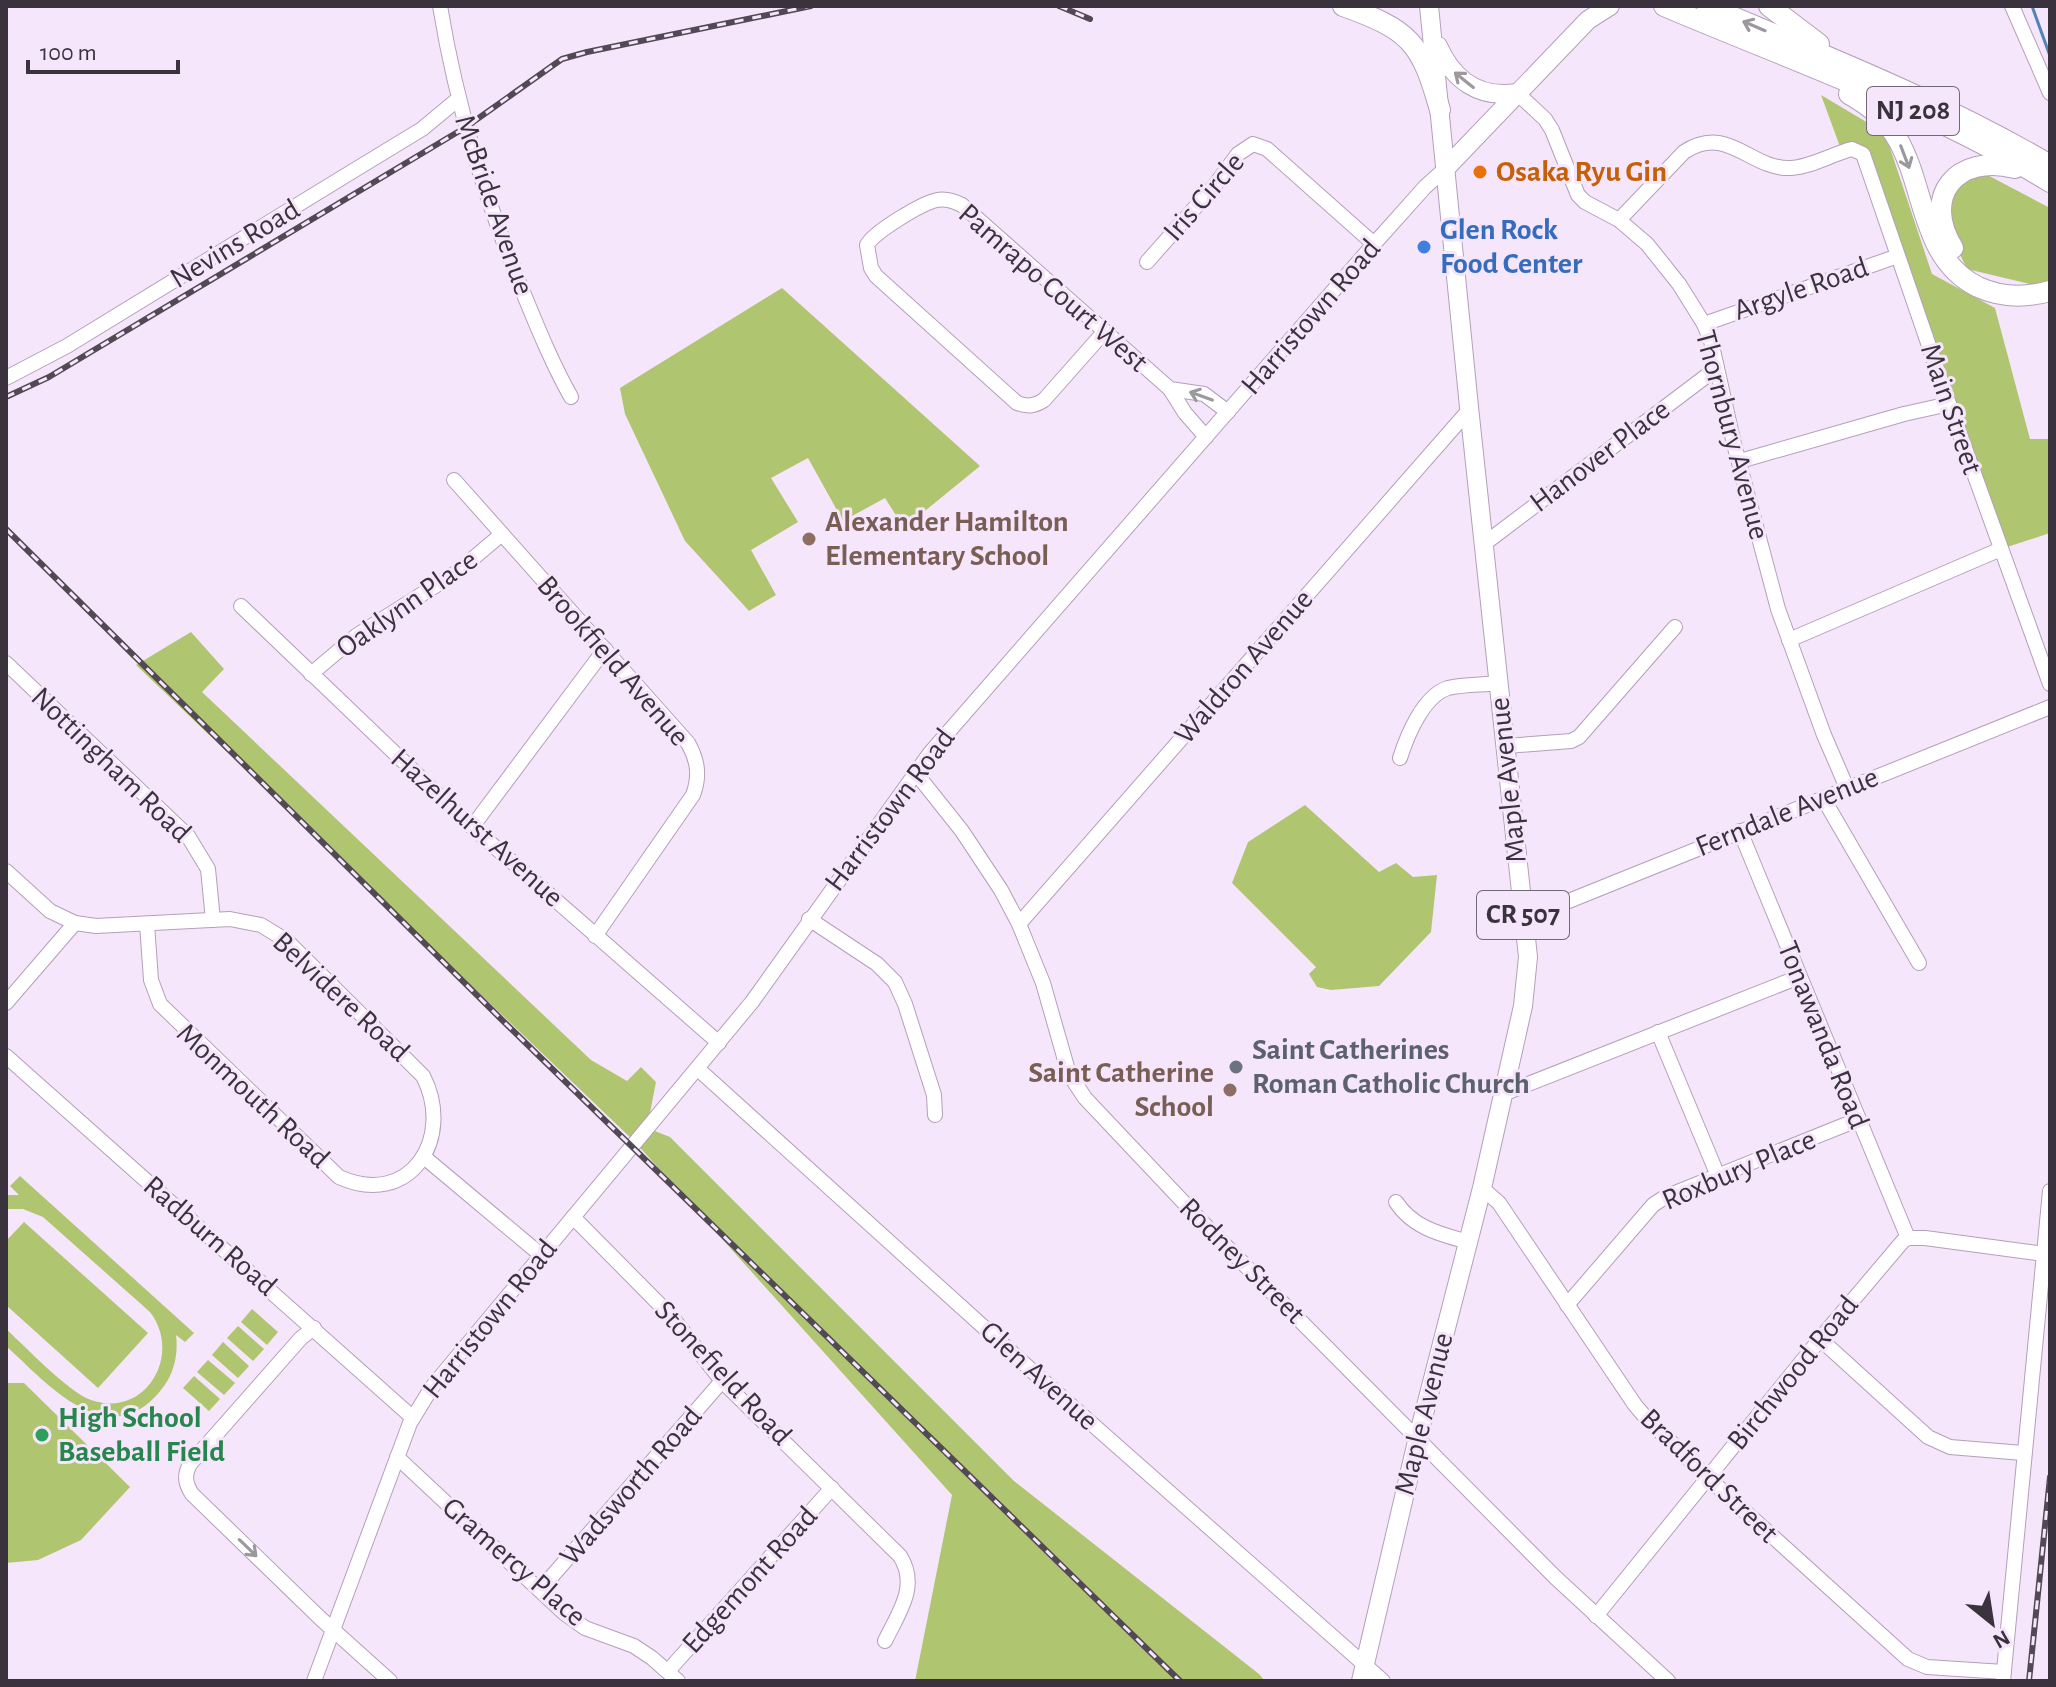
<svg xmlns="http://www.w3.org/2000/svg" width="2056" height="1687" viewBox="0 0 2056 1687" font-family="'Alegreya Sans',sans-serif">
<rect width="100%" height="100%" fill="#f6e6fc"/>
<g fill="#b0c570">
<polygon points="1821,95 1885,133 1932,274 1995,308 2030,439 2050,439 2050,533 2001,549 1866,159 1842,152"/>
<polygon points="1974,168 2050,208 2050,285 2042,287 1967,269 1939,211"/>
<polygon points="782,288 980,466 904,528 885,498 843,521 808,458 771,478 798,522 751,550 776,595 749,611 685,541 625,414 620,388"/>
<polygon points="191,632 224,669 202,692 591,1060 627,1081 641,1067 656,1082 647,1128 670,1137 1014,1481 1259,1674 1265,1681 915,1681 952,1495 635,1142 136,665"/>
<polygon points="1305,805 1379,872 1396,863 1413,877 1437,875 1431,932 1379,986 1331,990 1317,987 1309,974 1316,967 1232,883 1248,842"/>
<path d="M20 1176 194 1333 185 1342 176 1335C179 1359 172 1380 155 1397 103 1451 44 1380 6 1346V1329C27 1348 67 1391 91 1400 145 1419 183 1355 150 1312L43 1217 23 1209H6V1195H19L10 1186Z"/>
<polygon points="24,1222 148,1333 98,1388 6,1305 6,1241"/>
<polygon points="252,1309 278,1332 267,1345 241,1322"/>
<polygon points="238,1326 264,1349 253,1361 227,1338"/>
<polygon points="223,1342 249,1366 238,1378 212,1355"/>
<polygon points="208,1360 235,1383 224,1395 197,1372"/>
<polygon points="194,1376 220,1399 209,1411 183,1388"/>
<polygon points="6,1383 24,1383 130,1487 81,1540 38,1560 6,1563"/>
</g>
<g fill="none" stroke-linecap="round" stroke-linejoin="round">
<polyline stroke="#5084b5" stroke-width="3" points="2032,6 2050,56"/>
<g stroke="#b2a0b9" stroke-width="16">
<g id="minor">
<path d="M440 6C457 109 486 201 525 297 539 331 553 365 571 397"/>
<polyline points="2012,6 2050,93"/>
<polyline points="1517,93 1545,119 1552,130 1578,195 1585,202 1619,220 1647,244 1679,284 1704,324 1711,341 1734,444 1778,609 1824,735 1847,788"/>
<path d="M1619 220 1684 152C1728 123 1750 170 1791 168 1811 167 1832 154 1852 149L1863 154 1949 404 2050 684"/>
<polyline points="1147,262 1215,185 1238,154 1253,144 1267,149 1374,244"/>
<polyline points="1704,324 1898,256"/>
<path d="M1105 331 1044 400C1035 406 1028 407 1017 403L876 276 871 268 867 245C874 232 922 203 937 200 946 198 954 201 962 205L1170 389 1204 394 1228 412"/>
<polyline points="6,378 67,346 353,171 422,129 457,100"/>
<polyline points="1170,389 1185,413 1206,437"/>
<polyline points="1740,461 1904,414 1949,404"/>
<path d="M454 480 688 743C698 761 700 776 693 795L595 936"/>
<polyline points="1484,544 1717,368"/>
<polyline points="241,606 472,827 719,1043"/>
<polyline points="1789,640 2001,549"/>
<polyline points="6,663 188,836 208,869 213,920"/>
<polyline points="311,674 356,636 457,572 502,534"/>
<polyline points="1506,746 1571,741 1579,737 1675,627"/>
<path d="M1400 758C1407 736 1423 696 1448 688 1464 684 1483 685 1498 683"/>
<polyline points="915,772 962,831 1001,890 1019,924 1043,983 1069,1074 1085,1098 1205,1225 1556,1578 1668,1681"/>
<polyline points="1823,798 1919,963"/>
<polyline points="472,827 605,649"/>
<polyline points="1740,831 1908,1238"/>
<polyline points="6,871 50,911 75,923"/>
<polyline points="809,919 877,964 895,982 905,1004 934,1095 935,1115"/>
<polyline points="1524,919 2050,707"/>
<polyline points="1019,924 1469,410"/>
<path d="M6 1003 75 923 96 926 230 919 261 925 287 941 423 1076C455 1138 410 1209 339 1177L160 1004 151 980 147 924"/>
<polyline points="1658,1032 1718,1176"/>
<polyline points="6,1056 412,1417"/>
<polyline points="698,1069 1040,1378 1383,1681"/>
<polyline points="1503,1094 1799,977"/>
<polyline points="424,1157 541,1255"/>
<polyline points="1482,1188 1499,1203 1635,1405 1647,1419 1708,1478 1908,1659 1927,1667 2004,1672"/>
<path d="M1396 1202C1413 1228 1440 1234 1468 1242"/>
<path d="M573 1217 671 1316 722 1381 900 1556C919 1586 899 1612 885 1641"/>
<polyline points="1567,1305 1653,1205 1665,1197 1857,1120"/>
<path d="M314 1328 301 1338 190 1464C184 1475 185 1483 192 1494L321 1619 390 1681"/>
<polyline points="1820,1339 1928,1437 1950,1447 2023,1453"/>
<polyline points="397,1457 564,1613 585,1628 634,1646 652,1658 678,1681"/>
<polyline points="540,1590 722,1381"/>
<polyline points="1596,1616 1820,1339 1903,1241 1908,1238 1925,1238 2044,1254"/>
<polyline points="668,1671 832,1488"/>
<polyline points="314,1681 410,1423 432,1387 752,1002 930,753 1374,244 1425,187 1446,168"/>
<polyline points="2003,1681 2050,1191"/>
</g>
</g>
<g stroke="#b2a0b9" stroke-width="20">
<g id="major">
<path d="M1438 46C1453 80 1479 99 1517 93"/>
<polyline points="1446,168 1588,20 1610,6"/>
<polyline points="1361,1681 1418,1437 1482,1188 1523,1006 1528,957 1469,407 1429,6"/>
</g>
</g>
<g stroke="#b2a0b9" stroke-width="22">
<g id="highway">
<path d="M1343 6C1410 30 1421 42 1440 110"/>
<path d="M1664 6C1793 61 1930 108 2050 182"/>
<path d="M1707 6C1823 55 1941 101 2050 165"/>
<polyline points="1769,6 1819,44"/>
<path d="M1849 94C1869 105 1887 120 1898 140 1926 189 1921 259 1978 287 2002 298 2025 298 2050 291"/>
<path d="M1953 248C1921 196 1957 153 2015 168"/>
</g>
</g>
<use href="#minor" stroke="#fff" stroke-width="14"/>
<use href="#major" stroke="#fff" stroke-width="18"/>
<use href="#highway" stroke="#fff" stroke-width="20"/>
<g stroke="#514954" stroke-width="6">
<g id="rail">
<polyline points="1059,6 1090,19"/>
<polyline points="6,397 49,377 466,127 562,59 587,52 811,6"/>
<polyline points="6,529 499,1017 1180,1681"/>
<polyline points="2029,1681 2050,1477"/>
</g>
</g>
<use href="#rail" stroke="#f6e6fc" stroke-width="3" stroke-dasharray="9" stroke-linecap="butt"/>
</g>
<defs><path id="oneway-shaft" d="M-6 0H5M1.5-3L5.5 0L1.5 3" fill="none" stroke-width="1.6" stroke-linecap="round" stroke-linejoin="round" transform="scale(2)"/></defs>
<g stroke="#9c999e">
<use href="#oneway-shaft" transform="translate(1754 26) rotate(-157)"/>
<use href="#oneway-shaft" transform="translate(1464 80) rotate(-141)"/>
<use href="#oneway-shaft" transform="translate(1905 157) rotate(69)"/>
<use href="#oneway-shaft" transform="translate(1201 396) rotate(-160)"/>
<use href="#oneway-shaft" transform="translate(248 1548) rotate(44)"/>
</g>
<circle fill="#e8710a" stroke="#f6e6fc" stroke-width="3" cx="1480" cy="172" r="8"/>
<circle fill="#3f7fe0" stroke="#f6e6fc" stroke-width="3" cx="1424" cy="247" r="8"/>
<g fill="#8d6e63" stroke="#f6e6fc" stroke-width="3">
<circle cx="809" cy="539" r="8"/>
<circle cx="1230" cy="1090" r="8"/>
</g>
<circle fill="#6b7280" stroke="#f6e6fc" stroke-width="3" cx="1236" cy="1067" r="8"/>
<circle fill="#2e9e5b" stroke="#f6e6fc" stroke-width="3" cx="42" cy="1435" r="8"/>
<g text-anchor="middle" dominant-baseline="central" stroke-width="6" stroke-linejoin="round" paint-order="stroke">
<g fill="#f6e6fc" stroke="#726976" stroke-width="2">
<rect x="1867" y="87" width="92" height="48" rx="6"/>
<rect x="1477" y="891" width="92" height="48" rx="6"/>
</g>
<g font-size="28" font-weight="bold" fill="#3a333d">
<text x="1913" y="111">NJ 208</text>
<text x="1523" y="915">CR 507</text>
</g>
<g font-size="30" font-weight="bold" fill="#c56008" stroke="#f6e6fc" text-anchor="start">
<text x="1496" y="172">Osaka Ryu Gin</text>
</g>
<g font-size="30" fill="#3a333d" stroke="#f6e6fc">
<text transform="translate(1204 197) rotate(-49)">Iris Circle</text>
<text transform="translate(494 205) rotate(71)">McBride Avenue</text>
<text transform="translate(235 244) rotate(-31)">Nevins Road</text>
<text transform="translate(1053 288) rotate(41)">Pamrapo Court West</text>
<text transform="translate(1801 289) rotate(-19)">Argyle Road</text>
<text transform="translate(1311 317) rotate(-49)">Harristown Road</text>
<text transform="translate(1951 409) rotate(71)">Main Street</text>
<text transform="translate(1732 435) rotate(75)">Thornbury Avenue</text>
<text transform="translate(1600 456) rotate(-37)">Hanover Place</text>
<text transform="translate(407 604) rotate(-35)">Oaklynn Place</text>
<text transform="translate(613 661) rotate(49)">Brookfield Avenue</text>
<text transform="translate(1244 667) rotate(-49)">Waldron Avenue</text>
<text transform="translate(111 765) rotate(44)">Nottingham Road</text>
<text transform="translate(1508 780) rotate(-96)">Maple Avenue</text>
<text transform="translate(890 810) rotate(-53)">Harristown Road</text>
<text transform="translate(1787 812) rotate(-22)">Ferndale Avenue</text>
<text transform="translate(477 828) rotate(42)">Hazelhurst Avenue</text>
<text transform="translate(341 997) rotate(43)">Belvidere Road</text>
<text transform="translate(1823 1035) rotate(68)">Tonawanda Road</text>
<text transform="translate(253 1096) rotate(43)">Monmouth Road</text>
<text transform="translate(1739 1170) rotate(-23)">Roxbury Place</text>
<text transform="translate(210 1236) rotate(41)">Radburn Road</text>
<text transform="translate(1242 1261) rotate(45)">Rodney Street</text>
<text transform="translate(490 1319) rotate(-51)">Harristown Road</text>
<text transform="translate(723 1373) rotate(47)">Stonefield Road</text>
<text transform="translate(1793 1373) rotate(-51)">Birchwood Road</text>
<text transform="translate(1039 1376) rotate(42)">Glen Avenue</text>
<text transform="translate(1424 1414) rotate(-76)">Maple Avenue</text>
<text transform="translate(1709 1476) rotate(44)">Bradford Street</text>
<text transform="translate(631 1486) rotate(-49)">Wadsworth Road</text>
<text transform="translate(514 1562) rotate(41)">Gramercy Place</text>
<text transform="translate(750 1580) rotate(-48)">Edgemont Road</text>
</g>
<g font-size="30" font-weight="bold" fill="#366cbe" stroke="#f6e6fc" text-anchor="start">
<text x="1440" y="230">Glen Rock<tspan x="1440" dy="34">Food Center</tspan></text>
</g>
<g font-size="30" font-weight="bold" fill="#785e54" stroke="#f6e6fc" text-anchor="start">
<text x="825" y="522">Alexander Hamilton<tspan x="825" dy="34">Elementary School</tspan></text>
<text x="1214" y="1073" text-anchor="end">Saint Catherine<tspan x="1214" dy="34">School</tspan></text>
</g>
<g font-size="30" font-weight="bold" fill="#5b616d" stroke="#f6e6fc" text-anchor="start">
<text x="1252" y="1050">Saint Catherines<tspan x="1252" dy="34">Roman Catholic Church</tspan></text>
</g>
<g font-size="30" font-weight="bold" fill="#27864d" stroke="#f6e6fc" text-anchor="start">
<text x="58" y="1418">High School<tspan x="58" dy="34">Baseball Field</tspan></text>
</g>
</g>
<rect width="2056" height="1687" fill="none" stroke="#3a333d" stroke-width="16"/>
<g transform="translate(1992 1623) rotate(150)" stroke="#f6e6fc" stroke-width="6" paint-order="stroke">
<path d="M0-6L14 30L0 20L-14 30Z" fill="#3a333d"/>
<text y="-12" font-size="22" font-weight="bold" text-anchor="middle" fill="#3a333d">N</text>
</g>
<path d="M28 60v12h150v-12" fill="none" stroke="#3a333d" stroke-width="4"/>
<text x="40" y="60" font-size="24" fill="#3a333d" stroke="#f6e6fc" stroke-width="6" paint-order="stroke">100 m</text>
</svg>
